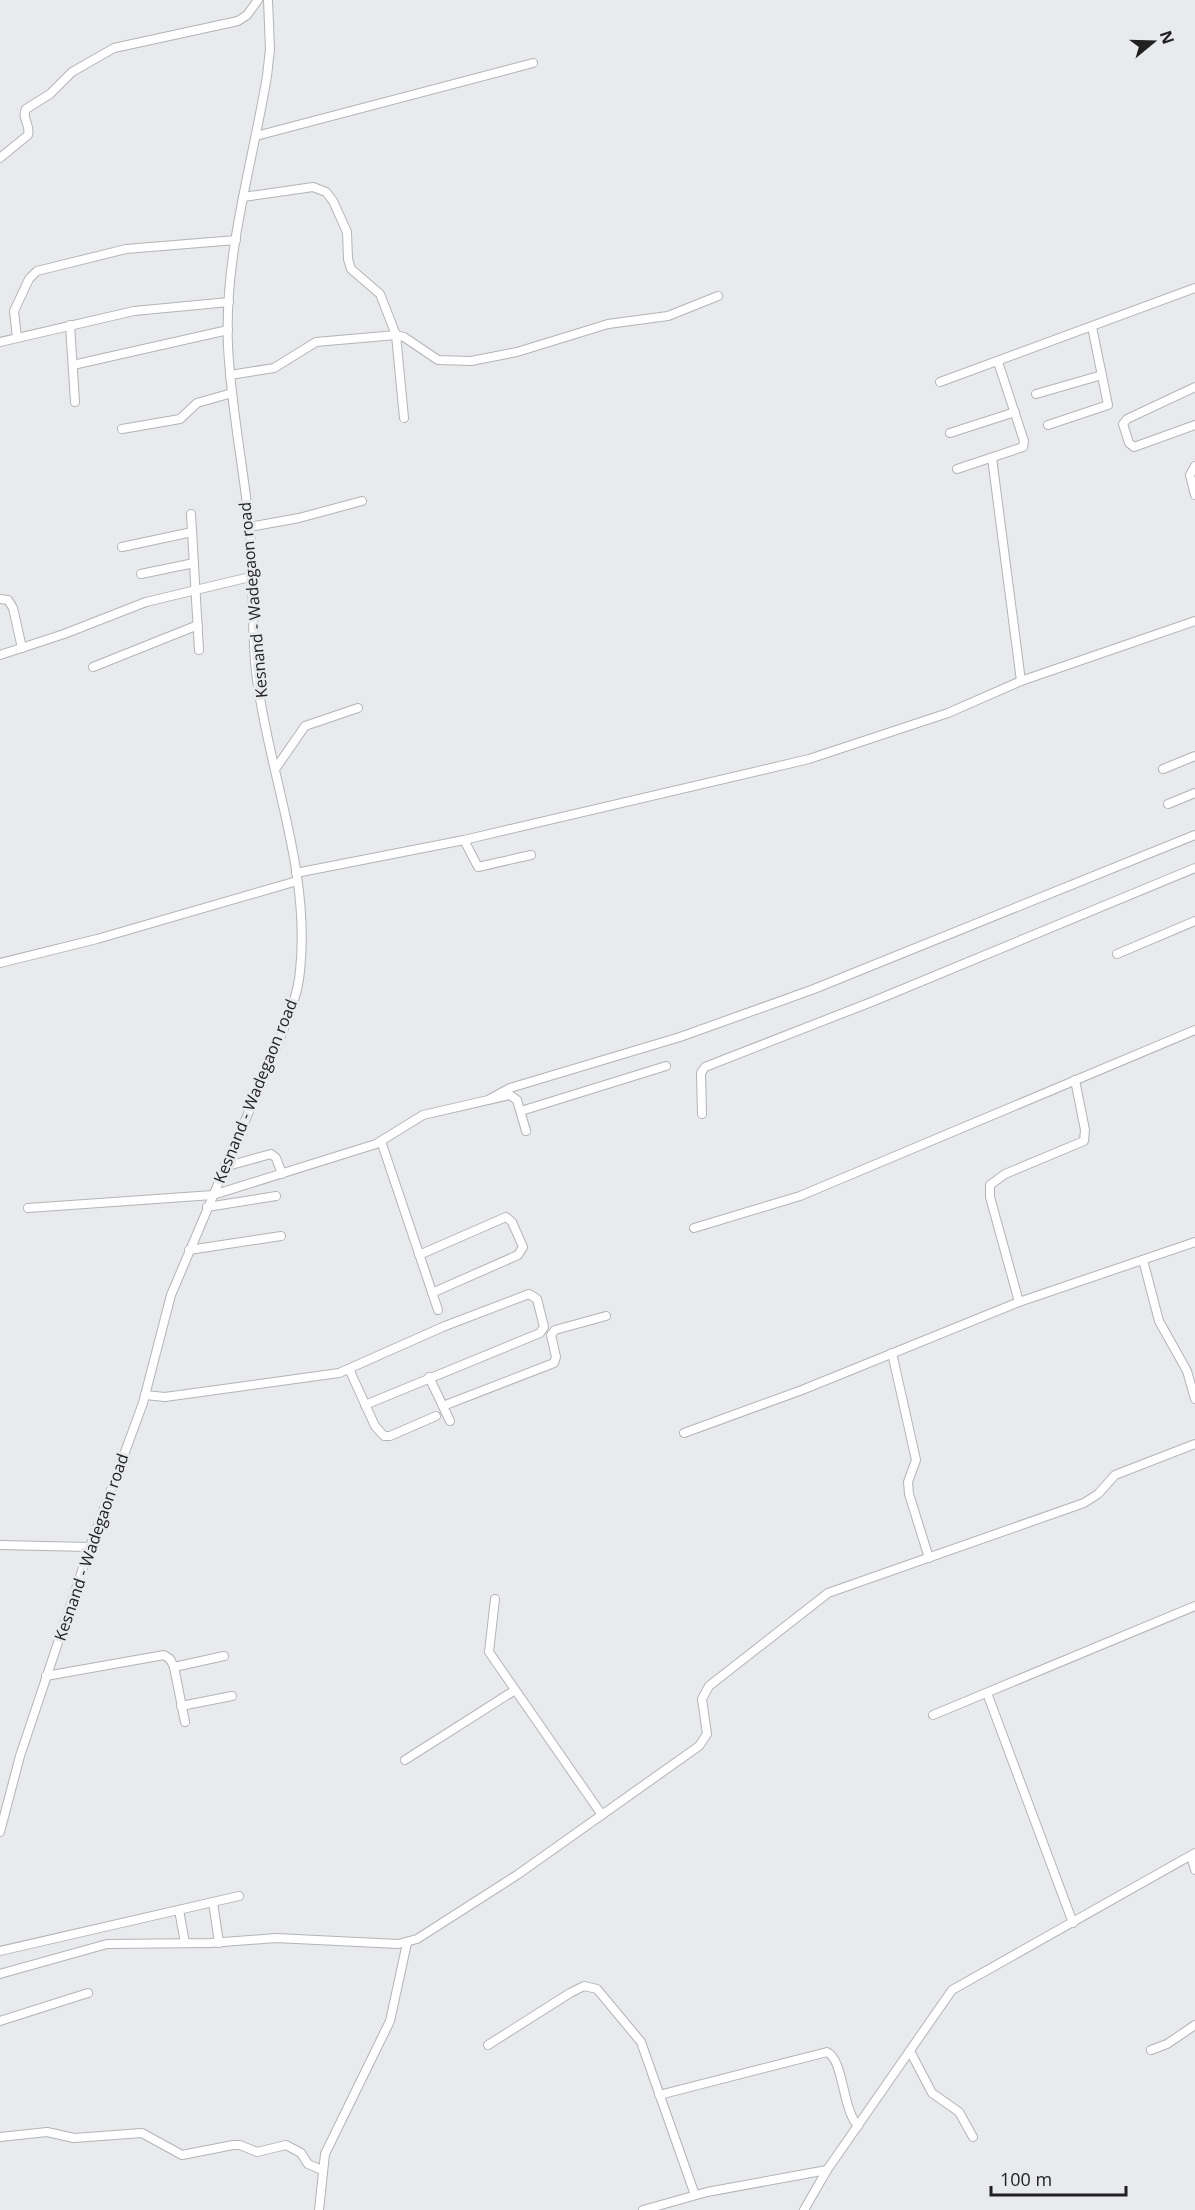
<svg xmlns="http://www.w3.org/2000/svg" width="1195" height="2210" viewBox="0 0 1195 2210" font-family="'Open Sans',sans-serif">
<rect width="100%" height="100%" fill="#e8eaed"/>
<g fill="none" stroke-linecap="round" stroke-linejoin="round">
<g stroke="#b2b4b6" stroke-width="10">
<g id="minor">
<polyline points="256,136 533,63"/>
<path d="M0 158 28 135C31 125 21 118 26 109L50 94 72 72 114 48 238 21 247 15 258 0"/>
<polyline points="243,197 313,187 326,192 333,201 347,232 348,259 351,269 380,294 396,335 404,418"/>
<polyline points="70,325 75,402"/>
<polyline points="17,338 14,311 29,279 37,271 126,249 236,240"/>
<polyline points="0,342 134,311 229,302"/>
<polyline points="73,365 228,330"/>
<polyline points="230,375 274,368 316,342 396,335 404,337 438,360 471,361 517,352 608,324 668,316 718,296"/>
<polyline points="940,382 1195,288"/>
<polyline points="1195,387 1127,419 1123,424 1129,443 1134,447 1195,425"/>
<polyline points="1036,394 1102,375"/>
<polyline points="1048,425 1108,405 1092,327"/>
<polyline points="122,429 180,419 197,403 232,393"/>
<polyline points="950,433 1015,412"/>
<polyline points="992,458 1021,681"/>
<polyline points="1195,466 1190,475 1195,495"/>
<polyline points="957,469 1023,447 1024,441 998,362"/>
<polyline points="191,514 199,650"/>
<polyline points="249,527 299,518 362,501"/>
<polyline points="122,547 192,532"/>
<polyline points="141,574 194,563"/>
<polyline points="0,599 8,600 13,608 22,648"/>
<polyline points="0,655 64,634 146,602 254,576"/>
<polyline points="93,667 198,625"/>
<polyline points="276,768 305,726 358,708"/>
<polyline points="1163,769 1195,756"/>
<polyline points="1168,804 1195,793"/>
<polyline points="464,840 478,867 531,855"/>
<polyline points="296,873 464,840 809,759 948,713 1021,681 1195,621"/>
<polyline points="1117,954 1195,921"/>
<polyline points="0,963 97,939 297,881"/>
<polyline points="490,1099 510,1088 680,1037 814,989 1195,835"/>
<polyline points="521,1111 666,1066"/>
<polyline points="702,1114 701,1073 705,1067 874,1001 1195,868"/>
<polyline points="381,1141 438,1310"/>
<polyline points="224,1167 271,1154 276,1158 282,1174"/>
<polyline points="207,1207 276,1196"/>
<polyline points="28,1208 213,1195 376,1144 423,1115 510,1095 517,1100 526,1131"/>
<polyline points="694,1228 800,1196 1195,1030"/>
<polyline points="189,1250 281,1236"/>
<polyline points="419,1255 506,1217 512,1222 523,1247 518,1255 432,1293"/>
<polyline points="1143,1260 1159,1321 1187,1371 1195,1399"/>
<polyline points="1019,1302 990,1197 990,1185 1005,1174 1084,1141 1085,1130 1075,1080"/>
<polyline points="892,1353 916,1460 908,1482 909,1494 929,1558"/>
<polyline points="349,1369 375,1426 384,1436 390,1436 436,1416"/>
<polyline points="429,1377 450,1421"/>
<polyline points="145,1395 165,1397 339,1373 445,1326 529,1294 537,1299 544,1327 540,1333 365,1405"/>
<polyline points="443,1406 554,1363 556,1357 551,1335 555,1330 606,1316"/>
<polyline points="684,1433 802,1390 1019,1302 1195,1242"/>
<polyline points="0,1545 90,1547"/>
<polyline points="495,1599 489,1652 602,1815"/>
<polyline points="174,1667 224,1656"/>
<polyline points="46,1676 164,1655 170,1659 174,1667 185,1722"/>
<polyline points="987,1693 1073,1923"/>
<polyline points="181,1706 232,1696"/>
<polyline points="933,1715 1195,1606"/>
<polyline points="405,1760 515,1690"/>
<path d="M0 1832 20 1756 90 1547 143 1403 171 1295 281 1036C289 1015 298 994 300 971 311 869 268 772 256 672 251 625 254 578 250 531 244 469 231 408 228 346 224 255 252 166 267 76L270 49 268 0"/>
<polyline points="1191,1856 1195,1870"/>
<polyline points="213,1902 219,1943"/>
<polyline points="179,1910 185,1943"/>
<polyline points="0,1951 239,1896"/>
<polyline points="0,1974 107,1944 210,1943 276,1938 398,1944 417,1939 517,1875 699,1746 707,1734 702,1699 709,1686 828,1593 1084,1503 1098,1494 1115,1475 1195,1444"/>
<polyline points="0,2021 88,1993"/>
<polyline points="488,2045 570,1993 584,1986 597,1989 641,2042 695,2195"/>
<polyline points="1151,2050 1167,2044 1195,2025"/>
<polyline points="910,2051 932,2093 959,2112 973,2137"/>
<path d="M659 2095 827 2052C844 2060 842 2109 858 2126"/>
<polyline points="0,2137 47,2132 74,2138 142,2133 182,2155 233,2145 240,2145 257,2152 286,2145 301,2153 308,2164 322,2170"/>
<polyline points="319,2210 325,2154 390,2021 407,1943"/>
<polyline points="643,2210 707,2192 827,2170"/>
<polyline points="804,2210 827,2170 952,1990 1195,1853"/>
</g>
</g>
<use href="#minor" stroke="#fff" stroke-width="8"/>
</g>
<g text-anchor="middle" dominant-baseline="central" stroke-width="6" stroke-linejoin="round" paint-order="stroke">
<g font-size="16" fill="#212122" stroke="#e8eaed">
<text transform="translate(253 600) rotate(-95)">Kesnand - Wadegaon road</text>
<text transform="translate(255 1091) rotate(-68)">Kesnand - Wadegaon road</text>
<text transform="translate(91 1547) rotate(-71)">Kesnand - Wadegaon road</text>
</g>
</g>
<g transform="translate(1153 42) rotate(71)" stroke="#e8eaed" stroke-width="4.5" paint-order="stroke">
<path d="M0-4.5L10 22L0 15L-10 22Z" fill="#212122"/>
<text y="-9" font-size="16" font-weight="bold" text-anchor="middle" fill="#212122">N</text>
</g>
<path d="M991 2186v9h135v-9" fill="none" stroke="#212122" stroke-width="3"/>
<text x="1000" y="2186" font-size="18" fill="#212122" stroke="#e8eaed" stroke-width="4.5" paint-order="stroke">100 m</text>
</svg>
